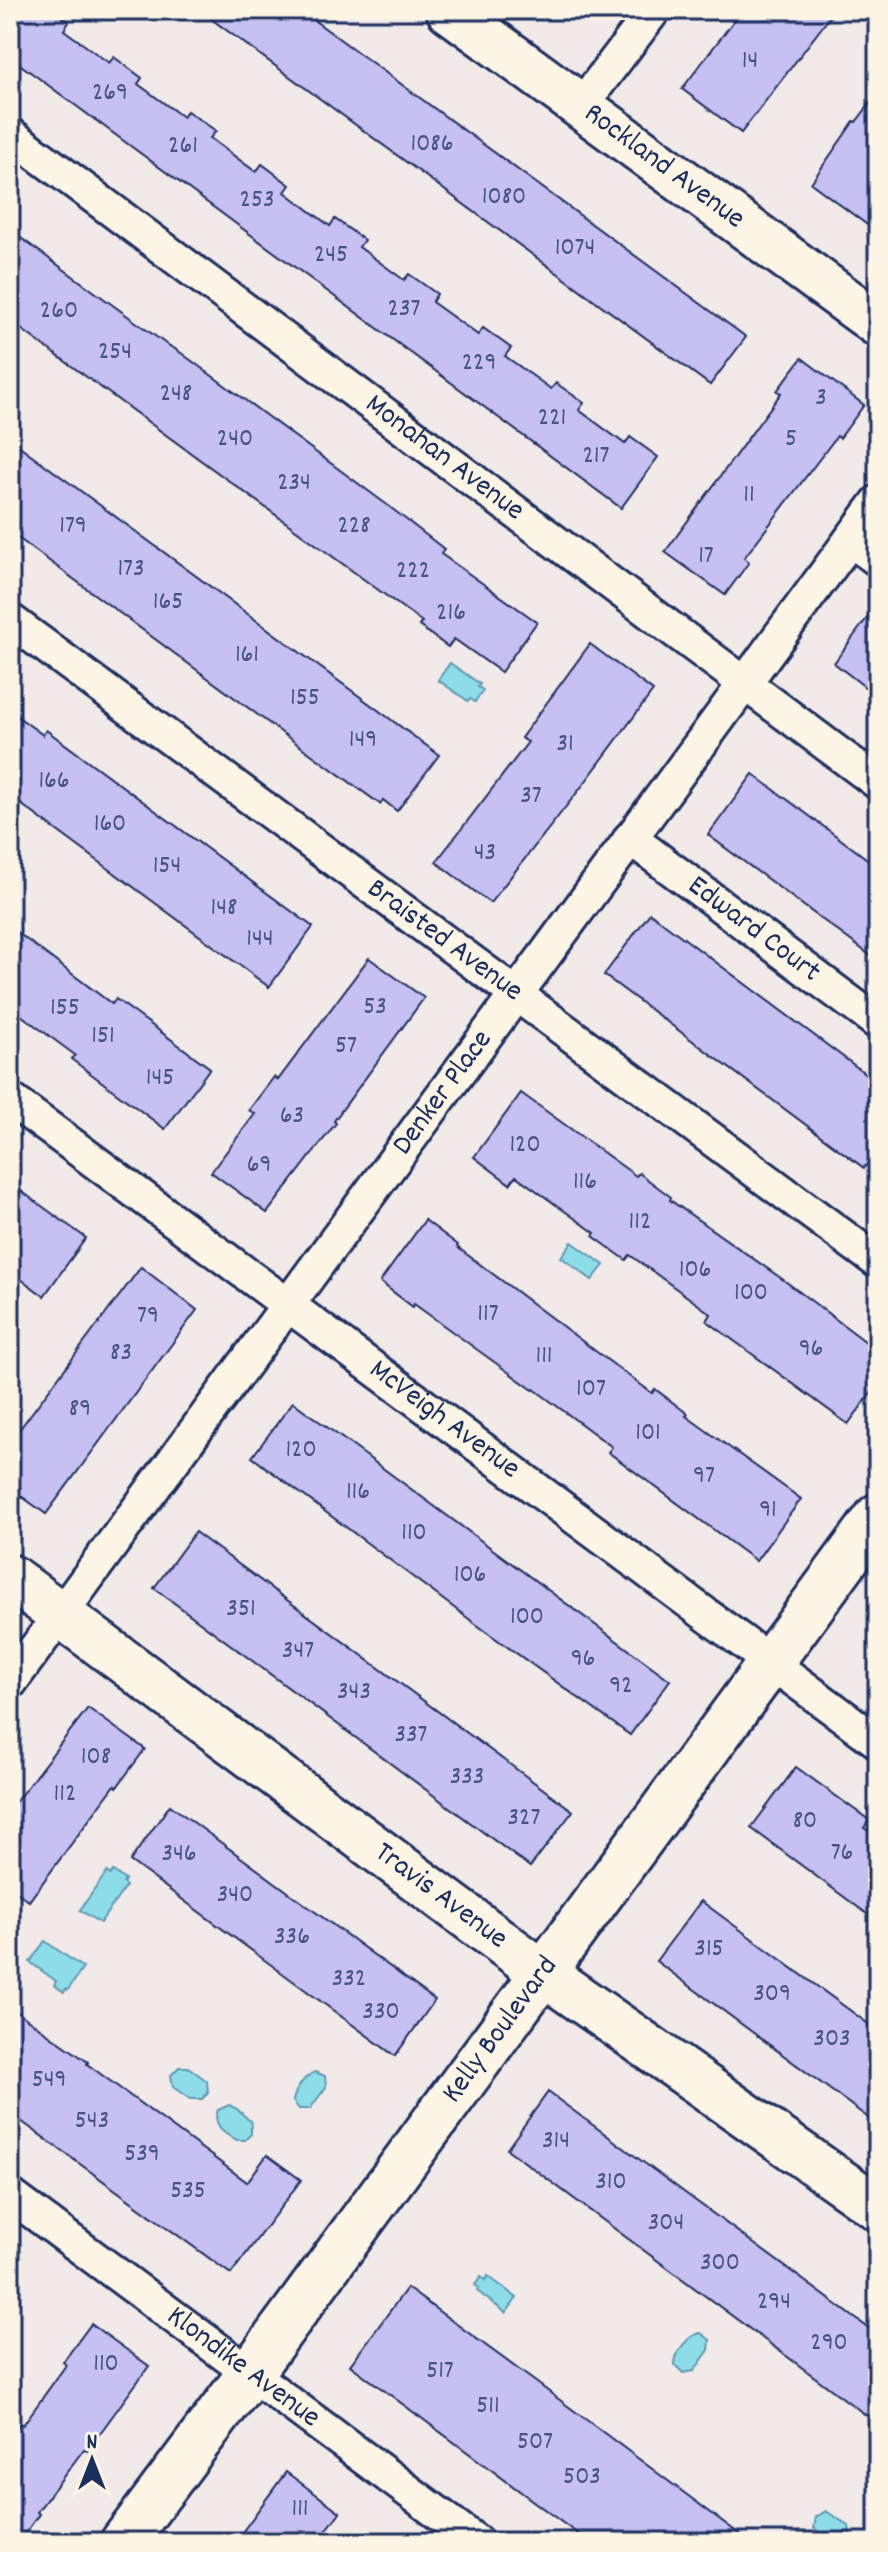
<svg xmlns="http://www.w3.org/2000/svg" width="888" height="2552" viewBox="0 0 888 2552" font-family="Dekko,sans-serif">
<rect width="100%" height="100%" fill="#f1eae8"/>
<filter id="ink" filterUnits="userSpaceOnUse"><feTurbulence type="fractalNoise" baseFrequency=".0125" numOctaves="2"/><feDisplacementMap in="SourceGraphic" scale="16" xChannelSelector="R" yChannelSelector="G"/><feConvolveMatrix kernelMatrix="1 2 1 2 8 2 1 2 1" color-interpolation-filters="sRGB"/></filter>
<g filter="url(#ink)">
<g fill="#8ddde9" stroke="#5f97b1" stroke-width="2">
<polygon points="450,663 480,684 478,687 483,690 475,702 470,699 468,701 438,680"/>
<polygon points="572,1242 604,1265 592,1280 561,1257"/>
<polygon points="113,1871 125,1880 123,1883 126,1886 100,1923 80,1910 107,1872 110,1875"/>
<polygon points="45,1941 83,1968 68,1990 66,1989 64,1992 54,1985 56,1981 30,1962"/>
<polygon points="179,2067 188,2067 207,2081 208,2093 202,2099 190,2099 173,2087 171,2075"/>
<path d="M315 2072 325 2076 326 2087 310 2109H299L293 2101C295 2090 304 2076 315 2072Z"/>
<path d="M229 2105 237 2109 251 2122V2134L245 2140H237C225 2133 211 2125 218 2110Z"/>
<polygon points="488,2276 517,2298 506,2313 477,2291 479,2288 475,2285 481,2277 485,2280"/>
<path d="M701 2333 710 2340 709 2350 694 2371 683 2373 675 2365C675 2352 688 2335 701 2333Z"/>
<polygon points="826,2511 849,2526 850,2534 845,2542 831,2542 814,2528 816,2517"/>
</g>
<g fill="#c7c0f2" stroke="#1b2f5e" stroke-width="2">
<polygon points="10,10 53,10 69,22 64,30 109,63 114,57 142,78 138,84 183,117 187,111 216,131 210,138 256,172 262,164 290,185 285,192 330,226 335,219 364,240 359,247 404,280 409,274 437,294 432,302 478,335 483,328 511,348 505,356 551,389 556,383 584,403 579,410 625,444 630,437 658,457 621,508 10,57"/>
<polygon points="199,10 300,10 746,337 710,385"/>
<polygon points="742,10 835,10 741,133 682,89"/>
<polygon points="878,93 878,233 811,183 854,121 856,122"/>
<polygon points="10,230 166,344 177,350 386,504 444,549 441,554 537,622 501,672 454,639 448,647 419,626 422,622 362,578 10,321"/>
<polygon points="802,358 864,405 840,438 837,436 744,558 749,562 725,595 665,552 781,393 777,391"/>
<polygon points="10,439 439,755 397,811 383,800 380,804 289,738 10,532"/>
<polygon points="878,603 878,697 834,663"/>
<polygon points="590,644 653,691 583,785 490,903 436,862 528,742 521,738"/>
<polygon points="10,711 43,735 46,730 313,927 269,987 10,796"/>
<polygon points="753,774 878,867 878,961 708,835"/>
<polygon points="650,913 878,1083 878,1150 864,1168 604,975"/>
<polygon points="10,927 112,1004 116,999 210,1068 165,1129 71,1059 75,1055 10,1007"/>
<polygon points="369,958 424,998 334,1121 336,1123 267,1213 211,1172 255,1114 249,1110 274,1077 278,1080"/>
<polygon points="521,1093 636,1176 639,1173 671,1197 670,1200 785,1281 878,1351 878,1384 848,1424 707,1321 711,1314 630,1255 626,1260 593,1236 595,1233 516,1176 510,1184 474,1157"/>
<polygon points="10,1183 86,1238 44,1296 10,1271"/>
<polygon points="425,1220 458,1245 457,1247 598,1353 652,1393 655,1389 688,1414 686,1416 801,1499 756,1561 608,1452 612,1447 534,1389 533,1390 414,1304 413,1307 380,1282"/>
<polygon points="141,1267 197,1310 46,1514 10,1488 10,1442"/>
<polygon points="293,1402 670,1680 630,1735 477,1625 252,1457"/>
<polygon points="195,1532 573,1811 530,1867 154,1588"/>
<polygon points="88,1708 145,1749 117,1787 115,1785 29,1901 10,1887 10,1809"/>
<polygon points="796,1767 869,1820 864,1828 878,1837 878,1922 751,1828"/>
<polygon points="170,1805 435,2000 395,2056 130,1861"/>
<polygon points="701,1901 878,2031 878,2125 656,1961"/>
<polygon points="10,2007 88,2062 87,2064 247,2182 267,2155 301,2180 231,2274 10,2113"/>
<polygon points="548,2092 878,2335 878,2424 507,2149"/>
<polygon points="407,2288 533,2380 750,2542 589,2542 560,2521 350,2365"/>
<polygon points="91,2324 149,2366 87,2451 84,2449 37,2512 39,2514 19,2542 10,2542 10,2437 20,2423 23,2425 66,2365 63,2362"/>
<polygon points="286,2472 340,2512 318,2542 235,2542"/>
</g>
<g fill="none" stroke-linecap="round" stroke-linejoin="round">
<g stroke="#1b2f5e" stroke-width="38">
<g id="street">
<polyline points="581,106 654,10"/>
<path id="s1" d="M10 134 878 783"/>
<polyline points="850,540 878,560"/>
<path id="s2" d="M10 620 878 1262"/>
<path id="s3" d="M630 838 878 1023"/>
<path id="s4" d="M10 1099 878 1742"/>
<path id="s5" d="M10 1683 878 502"/>
<path id="s6" d="M10 2195 477 2542"/>
</g>
</g>
<g stroke="#1b2f5e" stroke-width="50">
<g id="secondary">
<path id="s7" d="M449 10 878 324"/>
<path id="s8" d="M10 1577 543 1973 878 2208"/>
<path id="s9" d="M123 2542 250 2373 878 1516"/>
</g>
</g>
<use href="#street" stroke="#fcf5e5" stroke-width="32"/>
<use href="#secondary" stroke="#fcf5e5" stroke-width="44"/>
</g>
</g>
<g text-anchor="middle" dominant-baseline="central" stroke-width="8" stroke-linejoin="round" paint-order="stroke">
<g font-size="26" fill="#465383">
<text x="750" y="61">14</text>
<text x="110" y="93">269</text>
<text x="432" y="144">1086</text>
<text x="183" y="146">261</text>
<text x="504" y="197">1080</text>
<text x="257" y="200">253</text>
<text x="575" y="248">1074</text>
<text x="331" y="255">245</text>
<text x="404" y="309">237</text>
<text x="59" y="311">260</text>
<text x="115" y="352">254</text>
<text x="479" y="363">229</text>
<text x="176" y="394">248</text>
<text x="821" y="398">3</text>
<text x="552" y="418">221</text>
<text x="235" y="439">240</text>
<text x="791" y="439">5</text>
<text x="596" y="456">217</text>
<text x="294" y="483">234</text>
<text x="749" y="495">11</text>
<text x="73" y="526">179</text>
<text x="354" y="526">228</text>
<text x="706" y="556">17</text>
<text x="131" y="569">173</text>
<text x="413" y="571">222</text>
<text x="168" y="602">165</text>
<text x="451" y="613">216</text>
<text x="247" y="655">161</text>
<text x="305" y="698">155</text>
<text x="363" y="740">149</text>
<text x="565" y="744">31</text>
<text x="54" y="781">166</text>
<text x="531" y="796">37</text>
<text x="110" y="824">160</text>
<text x="485" y="853">43</text>
<text x="167" y="866">154</text>
<text x="224" y="908">148</text>
<text x="260" y="939">144</text>
<text x="375" y="1007">53</text>
<text x="65" y="1008">155</text>
<text x="103" y="1036">151</text>
<text x="346" y="1046">57</text>
<text x="160" y="1078">145</text>
<text x="292" y="1116">63</text>
<text x="525" y="1145">120</text>
<text x="259" y="1165">69</text>
<text x="585" y="1182">116</text>
<text x="640" y="1222">112</text>
<text x="695" y="1270">106</text>
<text x="751" y="1293">100</text>
<text x="488" y="1314">117</text>
<text x="148" y="1316">79</text>
<text x="811" y="1349">96</text>
<text x="121" y="1353">83</text>
<text x="544" y="1356">111</text>
<text x="591" y="1389">107</text>
<text x="80" y="1409">89</text>
<text x="648" y="1433">101</text>
<text x="301" y="1450">120</text>
<text x="704" y="1476">97</text>
<text x="358" y="1492">116</text>
<text x="768" y="1510">91</text>
<text x="414" y="1533">110</text>
<text x="470" y="1575">106</text>
<text x="241" y="1609">351</text>
<text x="527" y="1617">100</text>
<text x="298" y="1651">347</text>
<text x="583" y="1659">96</text>
<text x="621" y="1686">92</text>
<text x="354" y="1692">343</text>
<text x="411" y="1735">337</text>
<text x="96" y="1757">108</text>
<text x="467" y="1777">333</text>
<text x="65" y="1794">112</text>
<text x="524" y="1818">327</text>
<text x="805" y="1821">80</text>
<text x="842" y="1853">76</text>
<text x="179" y="1854">346</text>
<text x="235" y="1895">340</text>
<text x="292" y="1937">336</text>
<text x="709" y="1949">315</text>
<text x="349" y="1979">332</text>
<text x="772" y="1994">309</text>
<text x="381" y="2012">330</text>
<text x="832" y="2039">303</text>
<text x="49" y="2080">549</text>
<text x="92" y="2121">543</text>
<text x="556" y="2141">314</text>
<text x="142" y="2154">539</text>
<text x="611" y="2182">310</text>
<text x="188" y="2191">535</text>
<text x="666" y="2223">304</text>
<text x="720" y="2263">300</text>
<text x="774" y="2302">294</text>
<text x="829" y="2343">290</text>
<text x="106" y="2364">110</text>
<text x="440" y="2371">517</text>
<text x="488" y="2406">511</text>
<text x="535" y="2442">507</text>
<text x="582" y="2477">503</text>
<text x="300" y="2509">111</text>
</g>
<g font-size="30" fill="#1b2f5e" stroke="#fcf5e5">
<text stroke="none"><textPath href="#s7" startOffset="266">Rockland Avenue</textPath></text>
<text stroke="none"><textPath href="#s1" startOffset="542">Monahan Avenue</textPath></text>
<text stroke="none"><textPath href="#s3" startOffset="154">Edward Court</textPath></text>
<text stroke="none"><textPath href="#s2" startOffset="540">Braisted Avenue</textPath></text>
<text stroke="none"><textPath href="#s5" startOffset="732">Denker Place</textPath></text>
<text stroke="none"><textPath href="#s4" startOffset="540">McVeigh Avenue</textPath></text>
<text stroke="none"><textPath href="#s8" startOffset="536">Travis Avenue</textPath></text>
<text stroke="none"><textPath href="#s9" startOffset="636">Kelly Boulevard</textPath></text>
<text stroke="none"><textPath href="#s6" startOffset="290">Klondike Avenue</textPath></text>
</g>
</g>
<rect width="888" height="2552" fill="none" stroke="#fcf5e5" stroke-width="40"/>
<rect x="20" y="20" width="848" height="2512" fill="none" stroke="#1b2f5e" stroke-width="3" filter="url(#ink)"/>
<g transform="translate(92 2460)" stroke="#fcf5e5" stroke-width="6" paint-order="stroke">
<path d="M0-6L14 30L0 20L-14 30Z" fill="#1b2f5e"/>
<text y="-12" font-size="22" font-weight="bold" text-anchor="middle" fill="#1b2f5e">N</text>
</g>
</svg>
